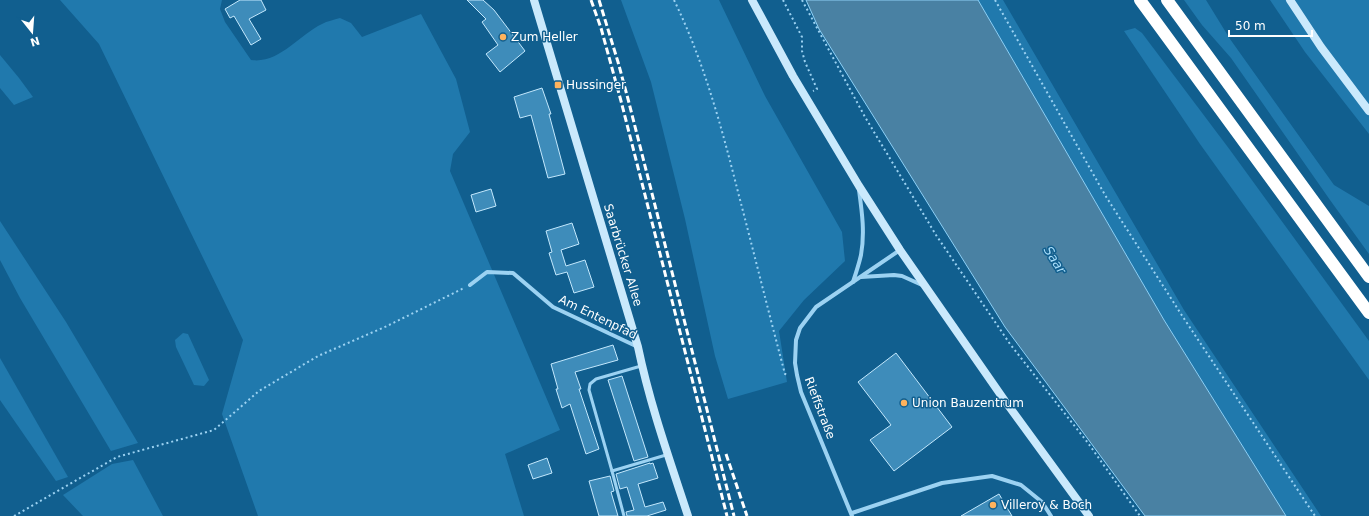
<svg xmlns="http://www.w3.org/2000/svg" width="1369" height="516" viewBox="0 0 1369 516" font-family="'DejaVu Sans',sans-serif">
<rect width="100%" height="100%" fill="#115f8f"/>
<g fill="#2079ad">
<path d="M60 0H222L220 9 225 22 251 60C279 64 299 35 322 24 327 21 334 20 340 18L351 23 362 37 421 14 456 79 470 132 453 154 450 171 560 430 505 454 524 516H258L222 414 243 340 99 44Z"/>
<polygon points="621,0 719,0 765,96 842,232 845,261 804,300 779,331 787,382 728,399 715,356 685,219 651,82"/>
<polygon points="978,0 1003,0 1184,310 1321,516 1286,516 1164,320"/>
<polygon points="1184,0 1206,0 1230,39 1334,185 1369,206 1369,254 1330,200 1231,58 1202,25"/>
<polygon points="1270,0 1369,0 1369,134 1305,52"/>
<polygon points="1135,28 1142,33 1230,150 1369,341 1369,380 1200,144 1124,31"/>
<polygon points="0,55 19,78 33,97 14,105 0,88"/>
<polygon points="0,221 66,322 138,443 111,451 20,298 0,260"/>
<polygon points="183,333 188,334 209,380 204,386 194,385 176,347 175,340"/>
<polygon points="0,358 68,477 56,481 0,400"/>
<polygon points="133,460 163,516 83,516 63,495 112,464"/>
</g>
<polygon fill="#4981a3" stroke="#8dd0f6" points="806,0 978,0 1164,320 1286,516 1145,516 1005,327 819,29"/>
<g fill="#3e8cba" stroke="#c3e8fd">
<polygon points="240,0 261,0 266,10 249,19 261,39 251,45 234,16 230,18 225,9"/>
<polygon points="467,0 483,0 494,10 525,51 500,72 486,54 498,45 482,22 486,19"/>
<polygon points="542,88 551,114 549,114 565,174 548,178 531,115 520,118 514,97"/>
<polygon points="491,189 496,206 476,212 471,195"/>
<polygon points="572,223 579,244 561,250 566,266 585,260 594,287 574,293 567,272 556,275 549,253 552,252 546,231"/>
<polygon points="613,345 618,360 575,372 581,389 579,389 599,449 586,454 570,404 562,408 556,389 558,389 551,364"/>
<polygon points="896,353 952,427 894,471 870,440 891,425 858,382"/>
<polygon points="622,376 648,457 634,461 608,380"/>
<polygon points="547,458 552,473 533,479 528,465"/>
<polygon points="650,463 650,464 653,463 658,478 638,484 645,507 663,502 666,510 647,516 627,516 626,512 634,510 627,487 620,489 616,474"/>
<polygon points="610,476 614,491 611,492 618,516 599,516 589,481"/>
<polygon points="999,494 1012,516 961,516"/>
</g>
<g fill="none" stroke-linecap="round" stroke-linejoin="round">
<g stroke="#9cd2f2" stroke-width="2" stroke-dasharray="2 3" stroke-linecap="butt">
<path d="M674 0C704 62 721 125 738 192 754 253 769 314 785 374L789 375"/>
<polyline points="783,0 802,37 802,51 805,62 817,89 813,91"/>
<polyline points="802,0 865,117 936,235 1010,344 1088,443 1140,516"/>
<polyline points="995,0 1105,195 1181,314 1315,516"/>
<polyline points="14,516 117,457 214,430 259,391 318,356 387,326 464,288"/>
</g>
<g stroke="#9cd2f2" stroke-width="3">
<polyline points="612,471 589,390 590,384 596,379 641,366"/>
<polyline points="624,516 612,471 666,455"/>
</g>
<g stroke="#9cd2f2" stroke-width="4">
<polyline points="861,277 894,275 902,276 922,285"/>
<path d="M853 282C856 273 859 264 861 255 865 233 862 212 859 190"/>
<polyline points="470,285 487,272 513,273 553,307 638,347"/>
<polyline points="852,513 942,483 992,476 1021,485 1042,502 1051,516"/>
<polyline points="852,516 801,392 797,375 795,363 796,340 800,328 816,307 900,250"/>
</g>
<g stroke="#cae9fc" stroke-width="8">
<path d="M534 0 638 347C650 405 670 461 688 516"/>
<polyline points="752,0 793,76 859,186 900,250 1005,401 1089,516"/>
<polyline points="1290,0 1321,47 1369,111"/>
</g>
<g stroke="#fff" stroke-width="12">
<polyline points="1140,0 1369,313"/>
<polyline points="1167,0 1369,277"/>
</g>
<g stroke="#fff" stroke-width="3" stroke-dasharray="7 3" stroke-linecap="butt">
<polyline points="591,0 601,28 621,101 727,516"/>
<polyline points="599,0 618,62 628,99 734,516"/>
<polyline points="726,454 747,516"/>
</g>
</g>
<g fill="#ffb35d" stroke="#115f8f" stroke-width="1.5">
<circle cx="503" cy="37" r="4"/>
<rect x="554" y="81" width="8" height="8" rx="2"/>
<circle cx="904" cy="403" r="4"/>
<circle cx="993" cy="505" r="4"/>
</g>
<g text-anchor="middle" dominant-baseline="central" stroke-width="3" stroke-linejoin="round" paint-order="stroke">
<g font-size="12" fill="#fff" stroke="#115f8f" text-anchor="start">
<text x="511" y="37">Zum Heller</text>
<text x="566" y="85">Hussinger</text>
<text x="912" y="403">Union Bauzentrum</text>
<text x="1001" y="505">Villeroy &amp; Boch</text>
</g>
<g font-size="12" fill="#fff" stroke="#115f8f">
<text transform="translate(623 255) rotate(73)">Saarbrücker Allee</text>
<text transform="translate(598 317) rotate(26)">Am Entenpfad</text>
<text transform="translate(820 408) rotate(69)">Rieffstraße</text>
</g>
<g font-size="13" font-style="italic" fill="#a7dcf9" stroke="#115f8f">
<text transform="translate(1055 260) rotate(58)">Saar</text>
</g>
</g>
<g transform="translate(32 32) rotate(163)" stroke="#115f8f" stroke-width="3" paint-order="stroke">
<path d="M0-3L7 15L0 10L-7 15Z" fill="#ffffff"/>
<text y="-6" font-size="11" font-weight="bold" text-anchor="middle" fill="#ffffff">N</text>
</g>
<path d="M1229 30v6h83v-6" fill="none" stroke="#ffffff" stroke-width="2"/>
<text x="1235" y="30" font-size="12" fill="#ffffff" stroke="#115f8f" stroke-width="3" paint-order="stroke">50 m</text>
</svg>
